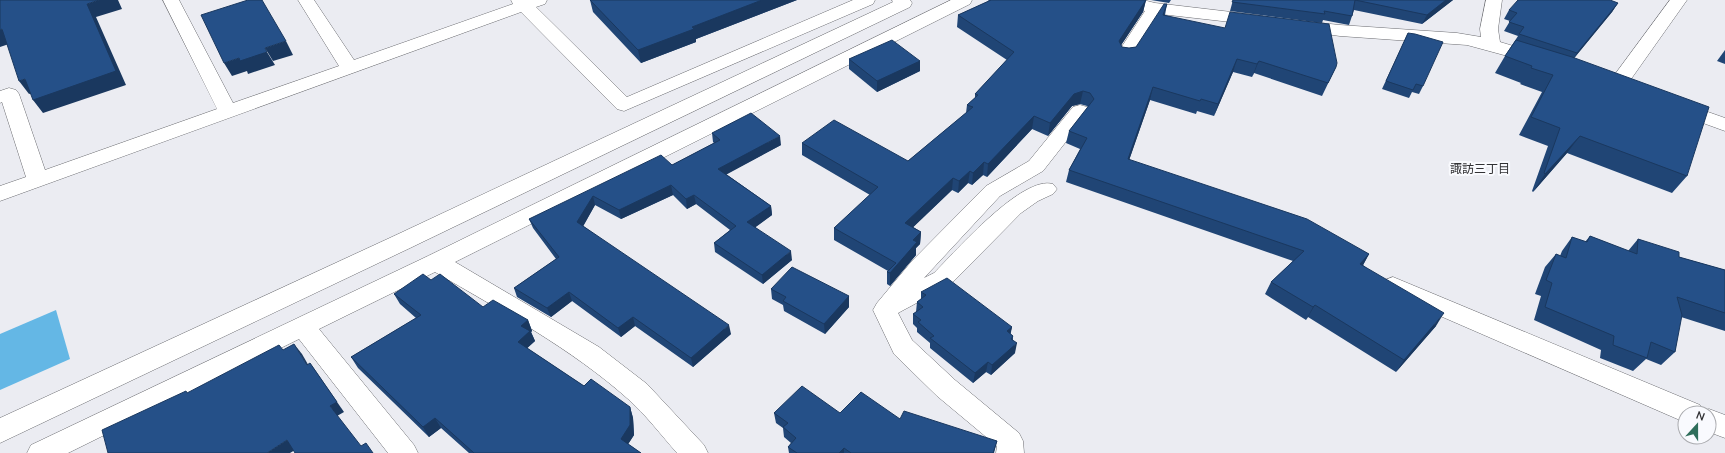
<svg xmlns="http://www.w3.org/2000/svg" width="1725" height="453" viewBox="0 0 1725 453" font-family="Mulish,'Noto Sans JP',sans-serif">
<rect width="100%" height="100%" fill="#ebecf2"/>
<polygon fill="#64b7e5" points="56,310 70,359 0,390 0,334"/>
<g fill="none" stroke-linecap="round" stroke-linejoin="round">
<g stroke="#6b6c71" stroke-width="1">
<g id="minor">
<polygon points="163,0 179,0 233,103 339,66 298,0 314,0 354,60 513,4 511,0 547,0 545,4 536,7 627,97 853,0 875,0 873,4 624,111 617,109 521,12 0,201 0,186 26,177 2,102 0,103 0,91 9,88 16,90 19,94 45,170 217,109"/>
<polygon points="892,0 910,0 912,3 910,7 410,248 0,443 0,418 394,236 893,2"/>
<path d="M951 0H972L970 4 455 262 599 347 647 384 704 445 708 453H677C661 435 646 415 628 399 572 349 500 310 435 272L319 329 414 445 418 453H388L299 339 68 453H27L31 445 428 256Z"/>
<polygon points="1113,0 1143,0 1155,3 1257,15 1263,16 1266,20 1263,24 1257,25 1160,14 1132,58 1126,59 1120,58 1117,54 1145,11 1115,4"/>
<polygon points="1486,0 1502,0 1498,29 1500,42 1543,55 1546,59 1543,63 1537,64 1467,45 1340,36 1295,30 1292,26 1295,22 1301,21 1340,25 1457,33 1481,37 1480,29"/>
<polygon points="1670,0 1687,0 1624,89 1617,91 1610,89 1608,85 1610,81"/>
<polygon points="1677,101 1725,118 1725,131 1670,111 1667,107 1670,103"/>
<path d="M1080 105 1087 107 1090 111 1043 171 1000 196 924 278 934 273C956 251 1022 175 1053 184L1057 189 1053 194 1038 201 1021 213 950 285 898 313 912 340 955 380 1019 433 1023 441 1024 453H996L997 446 937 396 894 354 873 310 877 303 912 261 986 186 1029 161 1073 107Z"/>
<polygon points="1393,277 1700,405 1703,411 1709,409 1725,415 1725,438 1709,432 1709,413 1685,413 1685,422 1682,421 1385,292 1381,286 1385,280"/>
</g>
</g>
<use href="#minor" fill="#fff" fill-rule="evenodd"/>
</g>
<g fill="#204575">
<polygon points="590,0 797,0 696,39 696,42 641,63 593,12"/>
<polygon points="988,0 1146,0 1143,12 1121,45 1122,47 1129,48 1136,47 1167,4 1165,15 1336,67 1322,96 1254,73 1252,77 1233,72 1214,116 1197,111 1196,114 1150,100 1129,160 1369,254 1363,265 1436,326 1396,372 1308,317 1306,320 1265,294 1271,282 1293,261 1066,182 1069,170 1080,149 1066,143 1069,131 1088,107 1087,106 1080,104 1072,106 1048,136 1032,129 987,177 983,175 972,185 968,183 958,193 952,190 913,227 921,232 920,244 916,248 916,255 890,286 887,284 887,272 888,271 834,240 834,228 870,195 802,155 802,143 908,161 966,113 967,105 975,98 975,94 1007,60 957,27 958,15 989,1"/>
<polygon points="1151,0 1171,0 1169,3"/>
<polygon points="1233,0 1453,0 1422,24 1354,10 1349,25 1323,20 1322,23 1230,11"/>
<polygon points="1618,3 1612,12 1574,58 1687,176 1672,193 1567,153 1533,192 1532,191 1548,146 1519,135 1542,92 1520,84 1521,83 1495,73 1505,56 1518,36 1504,31 1510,21 1504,19 1509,10"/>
<polygon points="1408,33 1423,86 1419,94 1412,92 1409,98 1382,89"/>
<polygon points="1725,50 1725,64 1717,61"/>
<polygon points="849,59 920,61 920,71 877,92 849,69"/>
<polygon points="712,133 781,145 726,174 771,206 772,215 755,227 792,260 763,284 715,252 714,243 730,230 696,204 687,209 673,195 621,219 595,205 583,226 731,334 693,367 635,326 621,337 572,301 551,317 517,297 514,288 556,259 533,228 529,219 672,165 714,143 713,142"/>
<polygon points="1590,236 1628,251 1638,239 1679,257 1725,270 1725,331 1681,317 1675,352 1661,365 1646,359 1633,371 1600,358 1601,350 1534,320 1541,296 1535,294 1545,267 1556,254 1560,256 1562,251 1572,237 1585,242"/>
<polygon points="431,280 483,307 528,320 532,331 531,332 535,341 527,348 584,386 630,407 633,418 634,435 628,444 641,453 469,453 441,428 429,437 358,368 351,357 416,318 400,304 394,294"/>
<polygon points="771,289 849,296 849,307 825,334 784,311 783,305 772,299"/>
<polygon points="921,292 1012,327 1010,334 1013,336 1013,340 1015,353 991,375 986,372 973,383 930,348 930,343 917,332 917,328 913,324 913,314 916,312 917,302 921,299"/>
<polygon points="774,413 840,413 900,419 997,441 994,453 789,453 788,447 791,443 784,437 783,428 776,423"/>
</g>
<g fill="#1a385f">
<polygon points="99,0 118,0 122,9 96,17 126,85 43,113 33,100 87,4"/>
<polygon points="762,0 797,0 696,39 696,42 641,63 638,50 692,27"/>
<polygon points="1146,0 1143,12 1116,53 1119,41"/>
<polygon points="1446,0 1453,0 1422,24 1427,15"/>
<polygon points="1618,3 1612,12 1571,62 1577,53"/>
<polygon points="2,29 12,43 0,47 0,30"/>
<polygon points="286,41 293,55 273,61 265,48"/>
<polygon points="267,52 275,65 248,74 247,71 232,76 224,63 239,58"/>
<polygon points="1237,59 1233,72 1214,116 1218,104"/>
<polygon points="920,61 920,71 877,92 877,81"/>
<polygon points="1259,61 1254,73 1252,77 1257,64"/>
<polygon points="25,79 36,92 29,94 19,81"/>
<polygon points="1153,87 1150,100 1125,172 1128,159"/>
<polygon points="1083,91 1080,104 1072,106 1048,136 1050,123 1074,94"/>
<polygon points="1034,116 1032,129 987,177 988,164"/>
<polygon points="780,136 781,145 720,178 718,169"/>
<polygon points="1580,136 1567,153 1533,192 1545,174"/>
<polygon points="984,162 983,175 972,185 973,173"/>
<polygon points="970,171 968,183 958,193 959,181"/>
<polygon points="953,178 952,190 904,236 905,223"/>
<polygon points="671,185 673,195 621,219 619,210"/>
<polygon points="694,195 696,204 687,209 686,199"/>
<polygon points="593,196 595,205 580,232 577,222"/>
<polygon points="771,206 772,215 749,232 747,222"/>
<polygon points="921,232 920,244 916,248 916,255 890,286 890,273 913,240"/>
<polygon points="791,251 792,260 763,284 762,275"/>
<polygon points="1369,254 1362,267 1360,264"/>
<polygon points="569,292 572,301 551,317 547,308"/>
<polygon points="849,296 849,307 825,334 824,324"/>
<polygon points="1315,305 1308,317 1306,320 1313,307"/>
<polygon points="1444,313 1436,326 1396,372 1404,360"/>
<polygon points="633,317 635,326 621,337 618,328"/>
<polygon points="528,320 532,331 531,332 535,341 523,352 518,342 521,326"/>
<polygon points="729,325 731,334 693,367 691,358"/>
<polygon points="1012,327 1010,337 1007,331"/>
<polygon points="1017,343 1015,353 991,375 992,365"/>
<polygon points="294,344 302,354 314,375 307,365"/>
<polygon points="988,362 986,372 973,383 975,373"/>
<polygon points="310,363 344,412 337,416 330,406"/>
<polygon points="630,407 633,418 634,435 625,449 621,439"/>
<polygon points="435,418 441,428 429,437 423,427"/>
<polygon points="287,440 295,450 290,453 267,453"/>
<polygon points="844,448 844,453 839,453"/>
</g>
<g fill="#255088" stroke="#1a385f">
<polygon points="0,0 99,0 87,4 116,71 33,100 25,79 19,81 2,29 0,30"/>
<polygon points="248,0 262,0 286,41 265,48 267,52 240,61 239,58 224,63 201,15"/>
<polygon points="590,0 762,0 692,27 694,29 638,50"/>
<polygon points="991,0 1146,0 1119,41 1122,47 1129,48 1136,47 1164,4 1167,4 1163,15 1225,28 1230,12 1329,24 1337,63 1336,67 1328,83 1259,61 1257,64 1237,59 1218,104 1201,99 1200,101 1153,87 1128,159 1307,219 1369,254 1360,264 1444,313 1404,360 1315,305 1313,307 1271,282 1304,251 1069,170 1087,138 1069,131 1094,99 1090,93 1083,91 1074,94 1050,123 1034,116 988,164 984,162 973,173 970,171 959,181 953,178 905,223 921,232 913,240 917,242 890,273 887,272 896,263 834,228 878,187 802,143 834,120 908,161 973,107 967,105 978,95 975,94 1014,52 958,15"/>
<polygon points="1233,0 1446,0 1427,15 1355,0 1352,16 1324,11 1325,14 1232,2"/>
<polygon points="1518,0 1610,0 1618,3 1577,53 1519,34 1524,27 1509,22 1517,13 1509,10"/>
<polygon points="1408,33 1415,34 1443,42 1423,86 1416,84 1413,90 1386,81"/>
<polygon points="892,40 920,61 877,81 849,59"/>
<polygon points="1516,40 1572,57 1709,107 1687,176 1580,136 1545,174 1544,173 1560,128 1531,117 1553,75 1531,68 1532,66 1505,56"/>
<polygon points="751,113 780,136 718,169 771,206 747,222 791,251 762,275 714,243 736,226 694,195 686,199 671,185 619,210 593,196 577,222 729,325 691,358 633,317 618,328 569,292 547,308 514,288 559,257 529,219 661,155 672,165 720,140 712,133"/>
<polygon points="1590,236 1637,254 1638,239 1679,252 1679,257 1725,270 1725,313 1677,297 1682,315 1675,352 1651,342 1647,358 1613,345 1614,336 1545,307 1552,283 1546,280 1556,254 1566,258 1572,237 1587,242"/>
<polygon points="792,267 849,296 824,324 783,301 786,297 771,289"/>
<polygon points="423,274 431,280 440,274 483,307 493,300 528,320 521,326 530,331 518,342 584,386 591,379 630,407 630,425 621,439 641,453 474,453 435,418 423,427 351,357 421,315 394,294"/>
<polygon points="947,278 1012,327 1007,331 1013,336 1011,339 1017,343 992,365 988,362 975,373 930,338 934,336 918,322 921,320 913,314 923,307 917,302 926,295 921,292"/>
<polygon points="294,344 307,365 310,363 337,402 330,406 361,446 366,443 373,453 295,453 287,440 267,453 108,453 102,430 186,391 187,393 279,345 283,350"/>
<polygon points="802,386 840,413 861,392 900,419 904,411 997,441 993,453 851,453 844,448 839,453 797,453 788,447 796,438 783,427 788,423 774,413"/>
</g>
<g text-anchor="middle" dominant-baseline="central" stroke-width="4" stroke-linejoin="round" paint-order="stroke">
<g font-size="12" fill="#323235" stroke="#f9fafe">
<text x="1480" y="168">諏訪三丁目</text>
</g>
</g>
<g transform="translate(1697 425) rotate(21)"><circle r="19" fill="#f9fafe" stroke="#a9aaae"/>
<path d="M0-3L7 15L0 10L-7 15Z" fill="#2f6e5b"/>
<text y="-6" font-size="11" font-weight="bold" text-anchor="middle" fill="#323235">N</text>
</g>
</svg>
